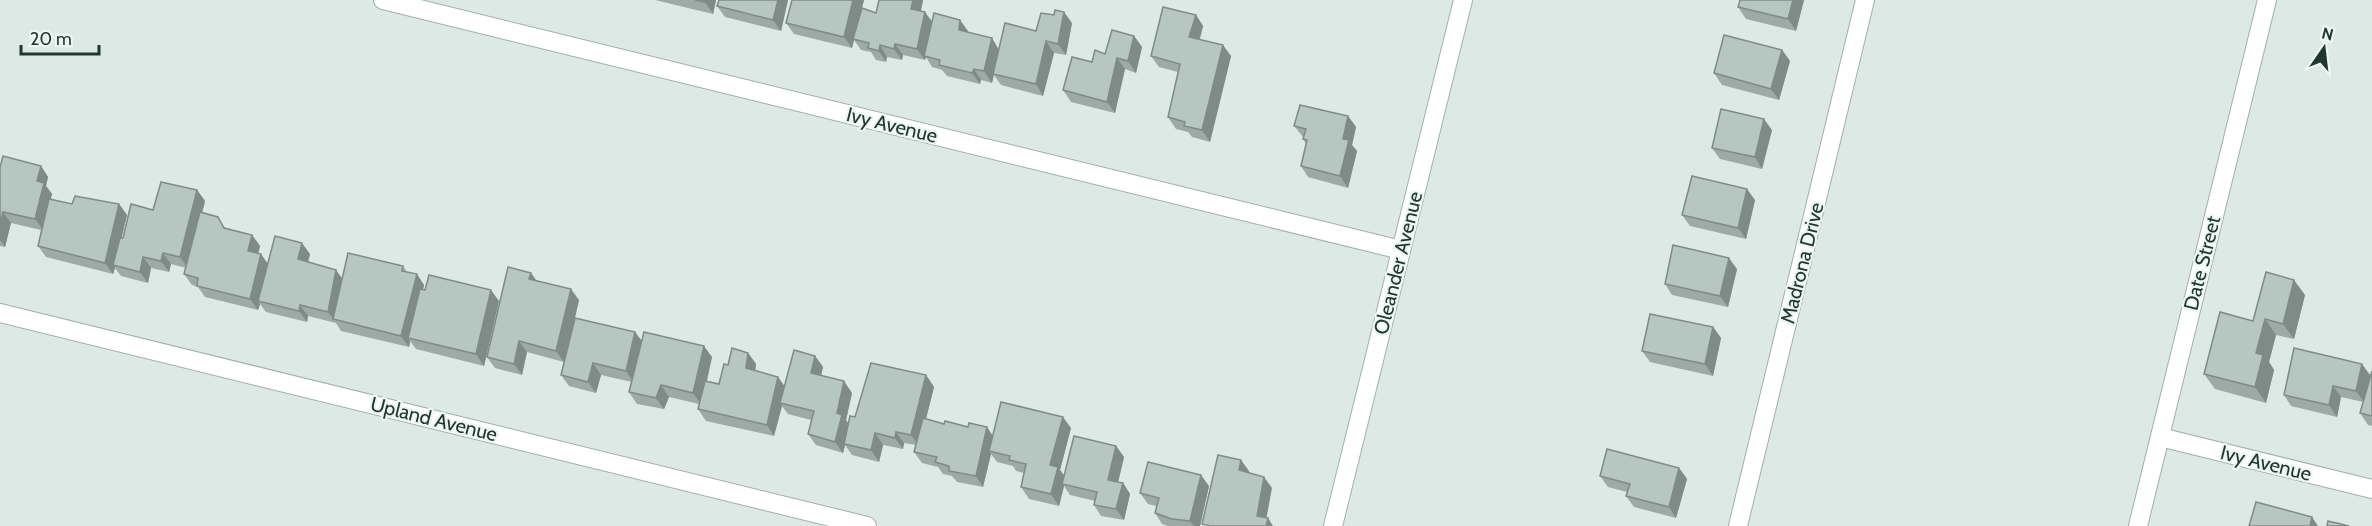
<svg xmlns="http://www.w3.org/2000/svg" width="2372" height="526" viewBox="0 0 2372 526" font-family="Cabin,sans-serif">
<rect width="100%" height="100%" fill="#dde9e4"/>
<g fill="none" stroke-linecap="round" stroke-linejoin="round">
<g stroke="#a1b0ab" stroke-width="20">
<g id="street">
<polyline points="383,0 1401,250"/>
<polyline points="0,313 867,526"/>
<polyline points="2160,437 2372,489"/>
<polyline points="1738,526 1865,0"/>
<polyline points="2138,526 2267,0"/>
</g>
</g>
<g stroke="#9db4ac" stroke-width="20">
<polyline id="secondary" points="1333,526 1463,0"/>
</g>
<use href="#street" stroke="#fff" stroke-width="18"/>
<use href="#secondary" stroke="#fff" stroke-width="18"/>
</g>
<g fill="#9daaa5">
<polygon points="655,0 716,0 713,14"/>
<polygon points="788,0 781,31 725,17 717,6"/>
<polygon points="864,0 862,8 876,13 879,0 923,0 921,11 932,21 960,20 968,32 999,49 1036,31 1072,23 1066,55 1054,53 1043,96 1001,85 994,75 992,83 981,80 980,84 947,76 942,70 932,67 926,57 925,60 903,55 902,60 887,57 886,62 876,60 871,52 861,50 854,40 852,48 794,34 786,23"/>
<polygon points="1740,0 1804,0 1796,31 1746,19 1738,7"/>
<polygon points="1196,15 1203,26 1200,39 1231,56 1210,142 1192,137 1188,132 1176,129 1168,117 1178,72 1159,67 1151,56"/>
<polygon points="1134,36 1142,47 1136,73 1125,69 1115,113 1071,102 1063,90 1092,62"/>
<polygon points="1782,50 1790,61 1779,100 1722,85 1714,73"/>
<polygon points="1348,116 1356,127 1352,145 1357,151 1348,188 1308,177 1301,166 1306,144 1303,139 1304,138 1294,126"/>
<polygon points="1772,130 1762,169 1720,159 1712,148"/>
<polygon points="41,166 48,177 46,186 52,194 50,200 72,204 119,204 127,215 121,238 123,238 153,210 197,190 205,201 202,213 226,228 252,235 260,246 258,254 261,254 268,264 310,254 308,262 343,278 403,266 407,272 424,285 423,290 499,301 484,366 416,349 410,341 409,347 341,331 336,323 308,316 307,322 266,312 260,304 258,310 205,297 198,287 192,285 184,274 186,268 171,264 169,272 151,268 148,283 121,276 115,268 113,274 46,257 38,246 41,230 11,223 5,247 0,246 0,167"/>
<polygon points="1755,200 1746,239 1690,226 1682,215"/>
<polygon points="1737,269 1728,307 1672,295 1665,284"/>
<polygon points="536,280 579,300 575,318 635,332 642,341 712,357 707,382 719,384 728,365 748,353 756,364 755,371 778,377 784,386 815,356 823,367 821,376 852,393 846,420 848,423 855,417 926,375 934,387 926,419 944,424 993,436 1071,428 1060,470 1064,476 1116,446 1124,457 1118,482 1123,483 1130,494 1124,520 1101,516 1094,505 1095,501 1070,495 1064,486 1059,506 1029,499 1021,487 1024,473 1016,471 1013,466 997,462 991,454 983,487 957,482 952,476 943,474 938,467 922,463 914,452 916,445 904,443 903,449 883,445 879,462 852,455 845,445 843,453 816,445 808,434 811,420 788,414 782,406 774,436 706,421 698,409 699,404 669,397 664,409 637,404 629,392 632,382 601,375 596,393 569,386 561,375 564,362 527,352 522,375 495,368 487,357"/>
<polygon points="2305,295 2294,339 2276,335 2269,362 2274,370 2266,403 2215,389 2204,374 2253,321"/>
<polygon points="1713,327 1721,338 1713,376 1650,362 1642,351"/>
<polygon points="2372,371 2372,426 2368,425 2360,413 2363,402 2341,397 2337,417 2291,406 2284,395 2370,375"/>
<polygon points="1679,468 1687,479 1676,518 1634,507 1626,496 1627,492 1608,487 1600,476"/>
<polygon points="1209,486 1200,526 1168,526 1162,524 1155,513 1156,506 1148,504 1140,493"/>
</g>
<g fill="#7f8b86">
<polygon points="705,0 716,0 713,14 705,2"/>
<polygon points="778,0 788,0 781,31 773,20"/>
<polygon points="853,0 864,0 854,39 853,39 854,40 852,48 844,37"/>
<polygon points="913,0 923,0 919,20 911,9"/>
<polygon points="1793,0 1804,0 1796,31 1788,19"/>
<polygon points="925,12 933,23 924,56 926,57 925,60 917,49"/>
<polygon points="1064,12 1072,23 1066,55 1058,44"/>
<polygon points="1196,15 1203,26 1197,48 1189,37"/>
<polygon points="960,20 968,31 967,41 959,30"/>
<polygon points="1134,36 1142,47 1136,73 1128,61"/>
<polygon points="992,38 999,50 992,83 984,71"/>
<polygon points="1046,41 1054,53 1043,96 1036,84"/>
<polygon points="895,44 903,55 902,60 894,49"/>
<polygon points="880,45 887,57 886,62 879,51"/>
<polygon points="1223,45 1231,56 1210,142 1202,130"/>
<polygon points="1782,50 1790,61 1779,100 1771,89"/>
<polygon points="1117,58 1125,69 1115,113 1107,102"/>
<polygon points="974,69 981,80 980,84 972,73"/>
<polygon points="1348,116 1356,127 1352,145 1357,151 1348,188 1340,176 1343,139"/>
<polygon points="1764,119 1772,130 1762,169 1755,157"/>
<polygon points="41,166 48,177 46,186 52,194 43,230 35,219 37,181"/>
<polygon points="1747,189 1755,200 1746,239 1738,228"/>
<polygon points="197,190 205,201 188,268 180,257"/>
<polygon points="119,204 127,215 115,266 113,265 115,268 113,274 105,263"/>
<polygon points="3,212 11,223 5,247 0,240 0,224"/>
<polygon points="252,235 260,246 256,262 248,251"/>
<polygon points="302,243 310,254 306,270 298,259"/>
<polygon points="163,253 171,264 169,272 161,261"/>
<polygon points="261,254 269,266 258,301 260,304 258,310 250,299"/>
<polygon points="143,257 151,268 148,283 140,272"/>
<polygon points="1729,258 1737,269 1728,307 1720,296"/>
<polygon points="336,270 344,281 333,319 336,323 328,312"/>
<polygon points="531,273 539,284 529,279"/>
<polygon points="417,274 424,285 411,339 408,338 410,341 409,347 401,336"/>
<polygon points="2294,280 2305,295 2294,339 2283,324"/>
<polygon points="571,289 579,300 564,362 556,351"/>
<polygon points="491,290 499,301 484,366 476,354"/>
<polygon points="300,305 308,316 307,322 299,311"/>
<polygon points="2265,319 2276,335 2269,362 2274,370 2266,403 2255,387 2256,353"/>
<polygon points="1713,327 1721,338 1713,376 1705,364"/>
<polygon points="635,332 643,343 634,383 626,371"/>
<polygon points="519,341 527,352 522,375 514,364"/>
<polygon points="704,346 712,357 701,404 693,393"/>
<polygon points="748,353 756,364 754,379 746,368"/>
<polygon points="815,356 823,367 819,384 811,373"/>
<polygon points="593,363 601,375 596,393 588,382"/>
<polygon points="2362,364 2370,375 2364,402 2356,391"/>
<polygon points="926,375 934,387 919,446 911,435"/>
<polygon points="778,377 786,388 780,403 782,406 774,436 767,425"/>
<polygon points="844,381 852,393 846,420 850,426 844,444 845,445 843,453 835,442 837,413"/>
<polygon points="661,385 669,397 664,409 656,398"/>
<polygon points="2333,386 2341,397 2337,417 2329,405"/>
<polygon points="1063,417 1071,428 1060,470 1066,478 1062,484 1064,486 1059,506 1051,494 1050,465"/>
<polygon points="987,427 995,439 989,451 991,454 983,487 976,476"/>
<polygon points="896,432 904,443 903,449 895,438"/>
<polygon points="875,433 883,445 879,462 871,450"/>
<polygon points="1116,446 1124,457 1116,491 1108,480"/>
<polygon points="1241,460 1249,471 1247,482 1239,470"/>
<polygon points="1679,468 1687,479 1676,518 1669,507"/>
<polygon points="1201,475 1209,486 1200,526 1194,526 1190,521"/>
<polygon points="1264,477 1272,488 1265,526 1257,516"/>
<polygon points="1123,483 1130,494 1124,520 1116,509"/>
<polygon points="2312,517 2318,526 2310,526"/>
<polygon points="1268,518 1273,526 1266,526"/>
</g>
<g fill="#b6c6c0" stroke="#7f8b86" stroke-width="1.5">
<polygon points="695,0 705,0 705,2"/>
<polygon points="719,0 778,0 773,20 717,6"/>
<polygon points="792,0 853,0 844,37 786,23"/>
<polygon points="879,0 913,0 911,9 925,12 917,49 895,44 894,49 880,45 879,51 868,48 869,43 853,39 862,8 876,13"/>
<polygon points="1740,0 1793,0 1788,19 1738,7"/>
<polygon points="1163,7 1196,15 1189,37 1223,45 1202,130 1184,126 1185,122 1168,117 1180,64 1151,56"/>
<polygon points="1055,10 1064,12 1058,44 1046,41 1036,84 993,74 1005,23 1036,31 1041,13 1054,15"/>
<polygon points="934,13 960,20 959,30 992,38 984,71 974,69 972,73 939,65 940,60 924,56"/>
<polygon points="1112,30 1134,36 1128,61 1117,58 1107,102 1063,90 1072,57 1092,62 1095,50 1105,54"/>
<polygon points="1724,35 1782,50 1771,89 1714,73"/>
<polygon points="1300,105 1348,116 1343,139 1349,140 1340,176 1301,166 1307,140 1303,139 1306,129 1294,126"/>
<polygon points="1721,109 1764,119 1755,157 1712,148"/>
<polygon points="3,156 41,166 37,181 44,183 35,219 3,212 0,224 0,167"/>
<polygon points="1692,176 1747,189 1738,228 1682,215"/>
<polygon points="161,182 197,190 180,257 163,253 161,261 143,257 140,272 113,265 120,238 123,238 131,204 153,210"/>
<polygon points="75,196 119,204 105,263 38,246 49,199 72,204"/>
<polygon points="200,212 218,217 224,228 252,235 248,251 261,254 250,299 197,286 198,278 184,274"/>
<polygon points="275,236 302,243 298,259 336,270 328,312 300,305 299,311 258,301"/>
<polygon points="1673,245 1729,258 1720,296 1665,284"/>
<polygon points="348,253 403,266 402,271 417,274 401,336 333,319"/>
<polygon points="508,267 531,273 529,279 571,289 556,351 519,341 514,364 487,357"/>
<polygon points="2266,272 2294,280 2283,324 2265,319 2256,353 2263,355 2255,387 2204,374 2220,312 2253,321"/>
<polygon points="429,275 491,290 476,354 408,338 420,289 425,290"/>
<polygon points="1650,314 1713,327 1705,364 1642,351"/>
<polygon points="575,318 635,332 626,371 593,363 588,382 561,375"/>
<polygon points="644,332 704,346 693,393 661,385 656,398 629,392"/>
<polygon points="732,348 748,353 746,368 778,377 767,425 698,409 705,381 719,384 724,364 728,365"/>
<polygon points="2294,348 2362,364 2356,391 2333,386 2329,405 2284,395"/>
<polygon points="794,350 815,356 811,373 844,381 837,413 842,415 835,442 808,434 814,411 780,403"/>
<polygon points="871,363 926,375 911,435 896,432 895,438 875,433 871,450 844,444 850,416 855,417"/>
<polygon points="2372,371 2372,416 2360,413"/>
<polygon points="1001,402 1063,417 1050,465 1058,467 1051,494 1021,487 1026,464 1009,460 1010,456 989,451"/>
<polygon points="923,418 944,424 945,421 968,427 969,423 987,427 976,476 949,471 949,466 935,462 937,457 914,452"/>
<polygon points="1074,436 1116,446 1108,480 1123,483 1116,509 1094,505 1097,492 1062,484"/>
<polygon points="1607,449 1679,468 1669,507 1626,496 1630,484 1600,476"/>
<polygon points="1218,455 1241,460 1239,470 1264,477 1257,516 1268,518 1266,526 1210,526 1202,524"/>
<polygon points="1148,462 1201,475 1190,521 1172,519 1155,513 1159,498 1140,493"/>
<polygon points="2256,502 2312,517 2310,526 2249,526"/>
<polygon points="2328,521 2349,526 2327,526"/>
</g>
<g text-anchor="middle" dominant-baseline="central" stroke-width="4.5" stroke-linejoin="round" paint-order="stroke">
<g font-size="20" fill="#203832" stroke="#edf6f2">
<text transform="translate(892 125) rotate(14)">Ivy Avenue</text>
<text transform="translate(1398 263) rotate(-76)">Oleander Avenue</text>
<text transform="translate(1802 263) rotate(-76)">Madrona Drive</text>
<text transform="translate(2202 263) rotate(-76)">Date Street</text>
<text transform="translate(434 419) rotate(14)">Upland Avenue</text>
<text transform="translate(2266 463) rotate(14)">Ivy Avenue</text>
</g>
</g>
<g transform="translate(2324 48) rotate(14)" stroke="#edf6f2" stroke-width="4.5" paint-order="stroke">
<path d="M0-4.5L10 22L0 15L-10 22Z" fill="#203832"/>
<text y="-9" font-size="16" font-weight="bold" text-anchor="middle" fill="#203832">N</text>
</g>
<path d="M21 45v9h78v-9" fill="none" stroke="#203832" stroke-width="3"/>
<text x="30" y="45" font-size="18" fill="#203832" stroke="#edf6f2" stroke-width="4.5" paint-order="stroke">20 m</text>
</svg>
